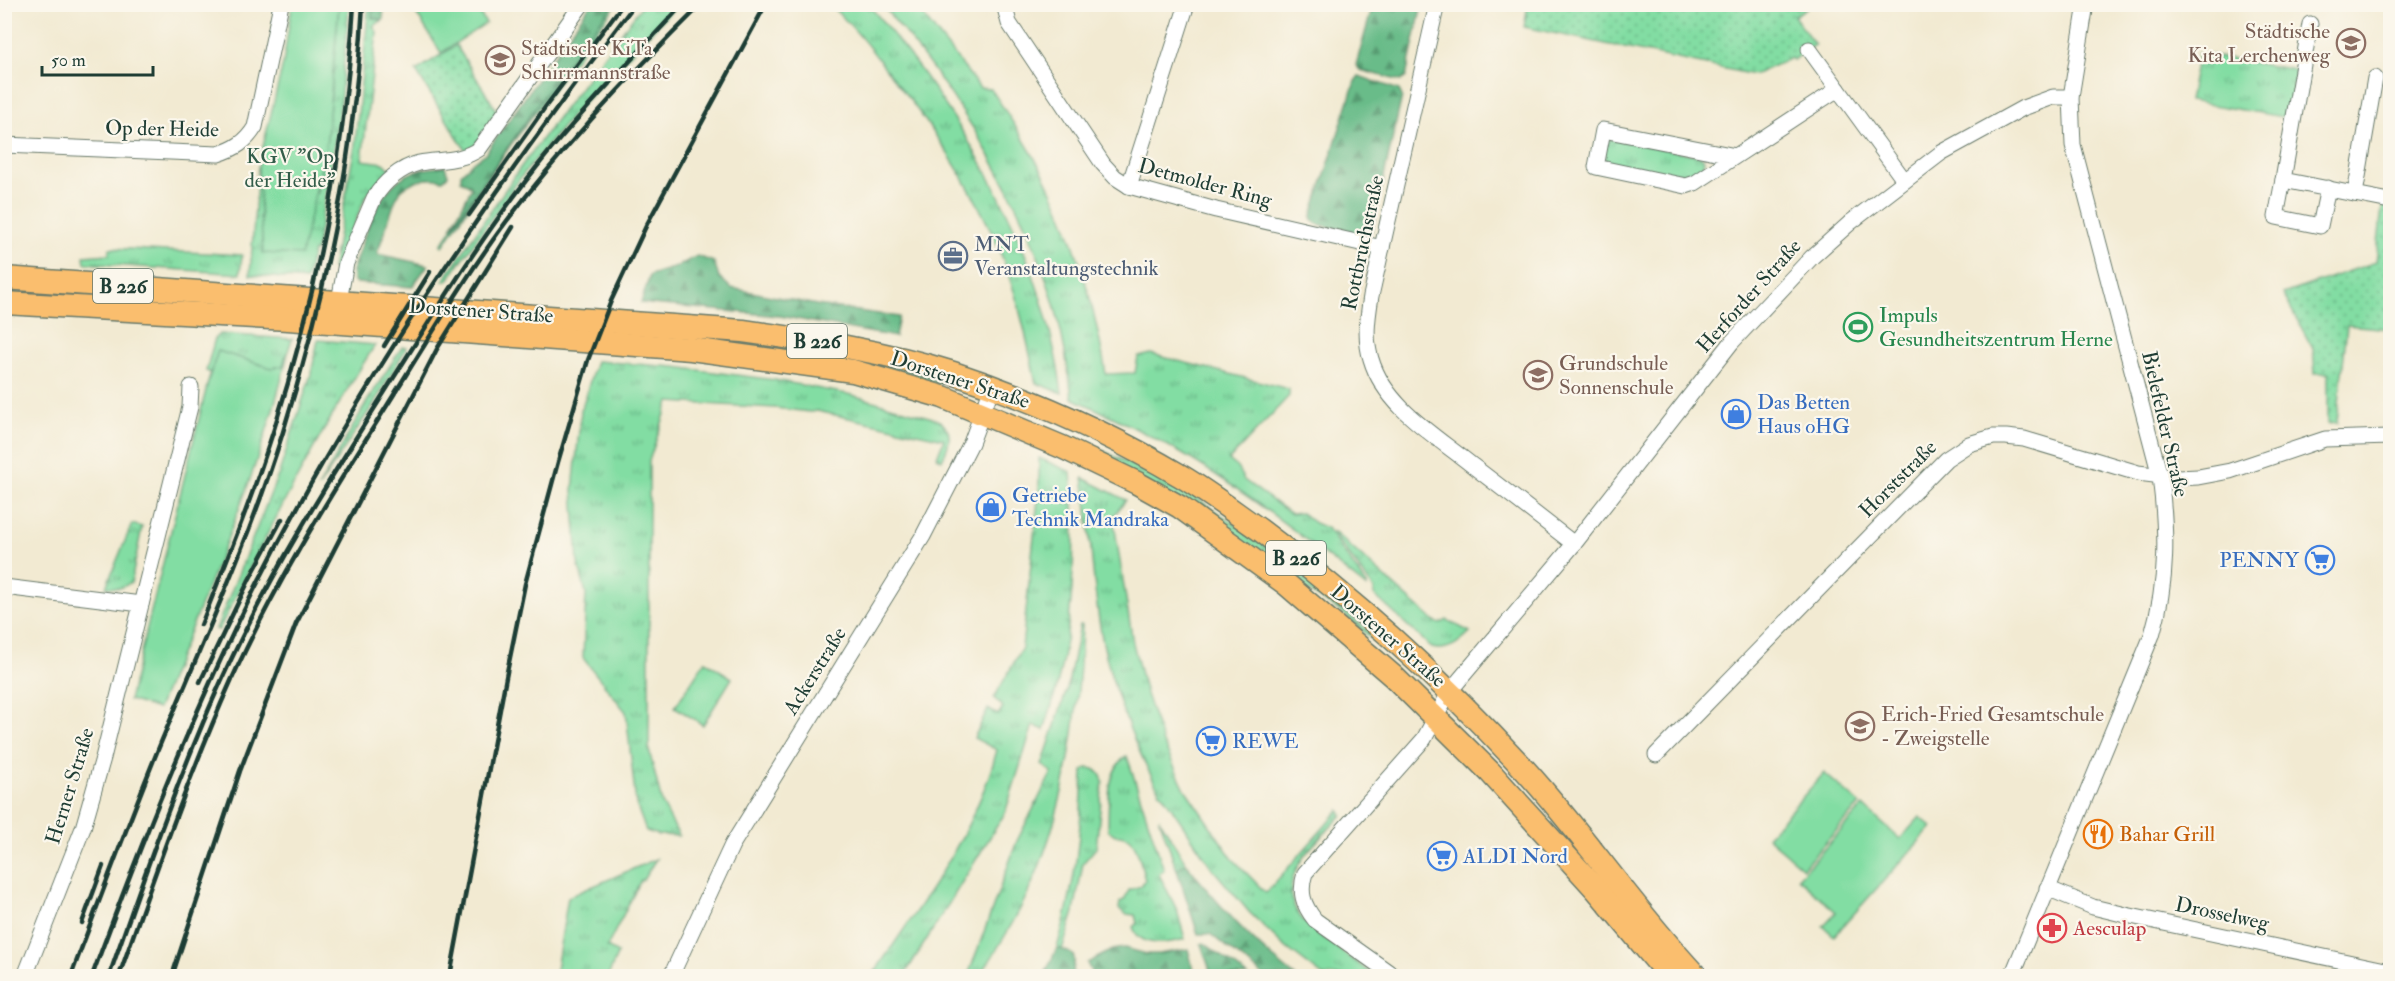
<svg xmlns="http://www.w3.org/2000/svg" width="2395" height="981" viewBox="0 0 2395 981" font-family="'IM FELL Double Pica',serif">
<defs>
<pattern id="grass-tufts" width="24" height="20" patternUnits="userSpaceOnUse" patternTransform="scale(1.5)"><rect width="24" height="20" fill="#82dda3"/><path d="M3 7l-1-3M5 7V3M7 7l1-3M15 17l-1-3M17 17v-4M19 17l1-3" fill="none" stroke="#6ab486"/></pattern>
<pattern id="forest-firs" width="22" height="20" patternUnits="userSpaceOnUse" patternTransform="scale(1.5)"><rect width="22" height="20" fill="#69bc89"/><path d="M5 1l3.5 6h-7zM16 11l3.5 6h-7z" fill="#569a71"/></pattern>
<pattern id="park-dots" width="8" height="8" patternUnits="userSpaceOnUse" patternTransform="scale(1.5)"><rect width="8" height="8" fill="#82dda3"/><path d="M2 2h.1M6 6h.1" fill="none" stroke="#6ab486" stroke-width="1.8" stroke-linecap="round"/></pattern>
</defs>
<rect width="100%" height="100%" fill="#fbf7ec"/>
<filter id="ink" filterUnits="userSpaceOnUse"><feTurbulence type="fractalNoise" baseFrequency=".0167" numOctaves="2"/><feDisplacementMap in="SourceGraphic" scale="12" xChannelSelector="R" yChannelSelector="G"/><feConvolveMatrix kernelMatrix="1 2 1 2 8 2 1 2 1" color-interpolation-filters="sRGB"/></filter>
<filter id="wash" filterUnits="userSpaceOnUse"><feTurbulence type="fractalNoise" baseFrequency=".008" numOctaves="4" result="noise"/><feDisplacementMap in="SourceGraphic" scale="24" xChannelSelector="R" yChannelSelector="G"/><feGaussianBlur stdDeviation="1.35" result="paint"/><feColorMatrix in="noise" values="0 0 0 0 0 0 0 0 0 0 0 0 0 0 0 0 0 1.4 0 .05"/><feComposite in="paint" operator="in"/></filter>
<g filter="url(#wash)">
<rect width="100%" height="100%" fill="#f2ead2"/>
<g fill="url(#grass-tufts)" stroke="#508d6c" stroke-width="1.5">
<polygon points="643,4 677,5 575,112 521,177 447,281 443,281 520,168"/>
<polygon points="339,5 349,5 339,115 316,251 313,251 306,280 250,275 258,167 263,253 317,193 326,147"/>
<polygon points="369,5 373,5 372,18 383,20 373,26 377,32 362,160 384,163 391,170 366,196 335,270 332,269 355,145"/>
<polygon points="613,5 616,5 510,146 443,246 441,245 562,70"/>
<path d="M829 5H869C965 119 1041 243 1062 393L1036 383C1029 350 1023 318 1012 285 988 208 940 136 889 73 871 49 852 24 829 5Z"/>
<path d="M882 5H915L980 88 991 89C1012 121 1033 152 1050 187 1078 247 1095 309 1106 374L1135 373 1138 357 1151 354 1289 389V396L1229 460 1236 466 1244 480 1291 514 1301 513 1315 523 1327 528 1367 585V588C1317 548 1267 508 1213 473 1169 444 1121 420 1072 398 1068 366 1063 335 1054 304 1022 193 956 92 882 5Z"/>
<polygon points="2198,53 2296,70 2288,118 2189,101"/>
<polygon points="1611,139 1701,156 1704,160 1702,170 1689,180 1608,164 1604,159 1607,141"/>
<polygon points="110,248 242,255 240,274 85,263 84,256 109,254"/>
<polygon points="612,329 717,337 869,360 942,380 941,384 869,364"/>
<polygon points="220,334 292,339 283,366 271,368 218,351 211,373 206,371 215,338"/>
<path d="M318 340 375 345C317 436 267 533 219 630L216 629 279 473 311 374Z"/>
<polygon points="402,347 407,347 375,402 318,488 368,400"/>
<path d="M596 361 675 367 775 380 852 395 936 419C955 429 950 444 942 460L937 457 944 439 817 411 810 412 775 408 669 402 649 461V750L662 803 679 836 658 835 646 831 636 804 626 712 583 658 586 593 578 563 573 490 581 411Z"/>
<polygon points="1086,443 1182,488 1260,541 1407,663 1404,667 1341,612 1086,448"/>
<path d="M1039 458 1071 472C1078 559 1073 646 1044 730L1033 725 1005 813 904 976H872C920 905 975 834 997 750L974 738 988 709 998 715 1003 707 994 698 1022 648 1039 490Z"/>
<path d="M1083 478 1126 500 1113 517 1133 643 1146 694 1163 743 1185 789 1232 858 1266 893 1339 810 1342 815C1329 830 1309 846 1299 864 1277 903 1304 925 1334 946 1347 956 1361 966 1375 976H1323L1284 946 1249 912 1212 868 1163 795 1160 793C1134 744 1113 693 1102 638 1092 585 1091 531 1083 478Z"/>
<polygon points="132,524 142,527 131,583 120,588 106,587"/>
<path d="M1333 531 1434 621 1440 624 1447 620 1470 632C1459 643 1448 652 1432 648L1374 595V589L1333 533Z"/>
<path d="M1080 625H1082C1079 718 1066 812 1026 897 1013 925 996 951 980 976H968L1017 841 1052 772 1042 765 1067 689Z"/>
<path d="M1127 756 1164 870 1159 874 1177 910 1185 939C1167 944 1140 948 1133 927L1137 923 1135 915 1126 914 1119 909 1120 902 1124 900 1129 890 1141 886 1145 880C1140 863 1138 832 1115 835L1108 830C1109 807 1105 770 1127 756Z"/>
<path d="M1087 768C1096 768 1100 772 1103 781L1096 848 1083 863 1074 912 1062 950 1057 948C1075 887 1081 835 1083 771Z"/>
<polygon points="1159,818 1186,863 1177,870"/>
<polygon points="656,859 643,880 641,880 607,947 618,953 608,976 555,976 568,897"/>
</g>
<g fill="url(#forest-firs)" stroke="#447c5e" stroke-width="1.5">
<polygon points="373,5 384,5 383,20 372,18"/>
<polygon points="590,5 613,5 562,70 451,228 472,187 461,180 461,174 473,162 485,154"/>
<polygon points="1373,5 1422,5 1406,77 1401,81 1360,70 1356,65"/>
<polygon points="1359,76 1399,90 1402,96 1372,230 1368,234 1364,235 1317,224 1312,220 1312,215 1355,81"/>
<path d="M445 166 448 175 443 180C429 177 412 180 401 190L395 201 377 254 428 265 412 287 356 283 353 280 352 270C366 236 376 183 417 171 425 168 436 168 445 166Z"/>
<polygon points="697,256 714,262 719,277 731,288 817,305 899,317 895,337 780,316 641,303 650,275 676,267"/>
<path d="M1186 863C1218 905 1253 944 1295 976H1264L1210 934H1198L1177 870Z"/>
<polygon points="1204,943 1207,945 1248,976 1212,976 1201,944"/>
<path d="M1057 948C1079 954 1075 957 1072 976H1044Z"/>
<polygon points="1124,948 1147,954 1159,954 1188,949 1195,976 1093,976 1087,963 1112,950"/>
</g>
<g fill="url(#park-dots)" stroke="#508d6c" stroke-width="1.5">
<polygon points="1528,5 1811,5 1794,16 1815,45 1793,60 1791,58 1754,75 1524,27"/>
<polygon points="456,45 498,113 477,143 466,151 416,71"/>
<polygon points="2382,207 2390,208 2390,329 2347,325 2337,423 2328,424 2328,373 2315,373 2313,349 2283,294 2376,262"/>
</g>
<g fill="#82dda3" stroke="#508d6c" stroke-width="1.5">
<polygon points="292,5 339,5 326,147 301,255 263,253 258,167 283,64"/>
<polygon points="411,5 474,5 486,23 441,53"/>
<path d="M218 351 271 368 283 366 286 353H288C260 474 204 594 158 709L129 700 209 378Z"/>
<polygon points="705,661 732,678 703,725 675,707"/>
<polygon points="1824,773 1860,804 1803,868 1767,837"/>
<polygon points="1863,806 1900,839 1920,817 1932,827 1834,936 1823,926 1836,912 1798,878"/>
</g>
</g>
<g filter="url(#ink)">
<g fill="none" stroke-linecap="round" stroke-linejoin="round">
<g stroke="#697a6b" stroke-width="17">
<g id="street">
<polyline points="1004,4 1009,23 1103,164 1115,177 1129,186 1216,210 1382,248"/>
<path d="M1437 4 1371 296C1368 316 1364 338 1371 359 1385 407 1436 436 1473 466 1507 492 1541 518 1574 544"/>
<polyline points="2310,24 2283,180 2390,201"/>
<polyline points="1809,49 1904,180"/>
<path d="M4 145 218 154C235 149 246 142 255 127L281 4"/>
<polyline points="1736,156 1695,183 1686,186 1596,167 1603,130 1736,156 1838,89"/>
<polyline points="2283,180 2276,217 2320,226 2328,188"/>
<polyline points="1129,186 1187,4"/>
<polyline points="2355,194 2375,78"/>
<path d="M339 301 346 263 374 198C384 182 400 168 419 163 440 159 460 162 479 149L582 4"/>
<polyline points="4,587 141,604"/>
<polyline points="1656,755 1946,459 1969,444 1993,437 2006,437 2024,439 2138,473 2178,478 2198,477 2230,471 2325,439 2390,437"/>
<polyline points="2047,888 2093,907 2126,915 2390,971"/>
<polyline points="25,976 83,828 103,758 190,407 191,387"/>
<polyline points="671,976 732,845 923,536 971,443 992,387"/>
<path d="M1394 976 1315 920C1303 905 1299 892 1305 873L1424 739 1450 691 1574 544 1732 342 1812 257 1851 222 1941 153 2023 108 2053 97H2071"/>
<path d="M2012 976 2152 635C2168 581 2167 531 2160 476L2073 145 2071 97 2086 4"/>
</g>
</g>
<g stroke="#697a6b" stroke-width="25">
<g id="primary">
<path d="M4 278 743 331C814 341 885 351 953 373 1032 399 1110 434 1181 476 1208 492 1234 512 1260 530 1356 601 1444 682 1525 770 1585 836 1635 911 1696 976"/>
<polyline points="4,303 288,319 691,349 853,371 943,397 1062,447 1137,483 1180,507 1285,583 1394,677 1490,772 1596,889 1669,976"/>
</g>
</g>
<use href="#street" stroke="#fff" stroke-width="15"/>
<use href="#primary" stroke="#fabe6e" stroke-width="22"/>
<g stroke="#1f3d34" stroke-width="4.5">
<polyline points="469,215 546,106 623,4"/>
<polyline points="384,346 430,272"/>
<path d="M201 625C227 560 253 495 274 429 318 291 345 148 354 4"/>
<polyline points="200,682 249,580 282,519"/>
<polyline points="82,923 103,866"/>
<path d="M71 976C99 901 127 826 157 752 201 646 249 541 283 432 326 294 355 149 363 4"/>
<path d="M92 976C141 844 192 714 255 588 360 380 494 189 635 4"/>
<path d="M109 976C144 876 179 774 223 677 271 571 334 472 396 374 444 298 491 222 548 153 591 101 638 53 683 4"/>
<path d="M119 976C154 877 188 777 231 681 272 590 325 504 378 420 420 354 459 285 506 222 565 144 632 73 702 4"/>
<polyline points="172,976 240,771 296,624 437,349 513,227"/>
<polyline points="450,976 507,672 525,584 558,462 588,360 611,301 647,224 766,4"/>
</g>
</g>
</g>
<defs>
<g id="school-ring" transform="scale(1.5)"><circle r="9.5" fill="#fbf7ec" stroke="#8d6e63" stroke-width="1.5"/><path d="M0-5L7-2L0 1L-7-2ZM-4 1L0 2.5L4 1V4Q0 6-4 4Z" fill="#8d6e63"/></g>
<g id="office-ring" transform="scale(1.5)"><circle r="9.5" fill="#fbf7ec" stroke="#5c6f8a" stroke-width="1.5"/><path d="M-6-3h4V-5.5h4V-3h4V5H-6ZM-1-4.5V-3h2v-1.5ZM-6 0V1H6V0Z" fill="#5c6f8a"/></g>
<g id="stadium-ring" transform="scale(1.5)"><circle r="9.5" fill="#fbf7ec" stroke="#2e9e5b" stroke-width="1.5"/><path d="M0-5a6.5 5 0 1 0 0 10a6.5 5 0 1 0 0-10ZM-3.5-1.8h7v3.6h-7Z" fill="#2e9e5b"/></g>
<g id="shop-ring" transform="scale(1.5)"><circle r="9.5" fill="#fbf7ec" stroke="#3f7fe0" stroke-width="1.5"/><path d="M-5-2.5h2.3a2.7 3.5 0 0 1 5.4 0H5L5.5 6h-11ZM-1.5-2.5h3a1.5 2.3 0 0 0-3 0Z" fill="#3f7fe0"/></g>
<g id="supermarket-ring" transform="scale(1.5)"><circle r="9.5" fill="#fbf7ec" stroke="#3f7fe0" stroke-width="1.5"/><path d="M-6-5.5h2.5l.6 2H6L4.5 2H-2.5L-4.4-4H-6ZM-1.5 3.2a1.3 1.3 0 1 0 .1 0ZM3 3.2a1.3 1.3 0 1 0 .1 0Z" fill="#3f7fe0"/></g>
<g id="restaurant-ring" transform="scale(1.5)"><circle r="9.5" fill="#fbf7ec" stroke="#e8710a" stroke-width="1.5"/><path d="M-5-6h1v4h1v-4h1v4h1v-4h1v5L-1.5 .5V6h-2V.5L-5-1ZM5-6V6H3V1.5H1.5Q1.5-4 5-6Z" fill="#e8710a"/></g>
<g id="pharmacy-ring" transform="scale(1.5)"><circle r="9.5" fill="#fbf7ec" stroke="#e0444e" stroke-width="1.5"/><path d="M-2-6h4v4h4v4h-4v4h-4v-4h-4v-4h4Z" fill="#e0444e"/></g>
</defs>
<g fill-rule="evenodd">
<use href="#school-ring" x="2351" y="43"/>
<use href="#school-ring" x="500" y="60"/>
<use href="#office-ring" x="953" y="256"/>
<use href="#stadium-ring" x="1858" y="327"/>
<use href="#school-ring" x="1538" y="375"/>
<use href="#shop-ring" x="1736" y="414"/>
<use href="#shop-ring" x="991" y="507"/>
<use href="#supermarket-ring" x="2320" y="560"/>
<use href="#school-ring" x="1860" y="726"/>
<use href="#supermarket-ring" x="1211" y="741"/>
<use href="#restaurant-ring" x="2098" y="834"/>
<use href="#supermarket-ring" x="1442" y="856"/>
<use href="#pharmacy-ring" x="2052" y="928"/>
</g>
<g text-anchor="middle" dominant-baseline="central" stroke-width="4.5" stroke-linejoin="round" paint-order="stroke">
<g fill="#fbf7ec" stroke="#61756b" stroke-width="1.5">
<rect x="93" y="269" width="60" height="34" rx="4.5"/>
<rect x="787" y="324" width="60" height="34" rx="4.5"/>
<rect x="1266" y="541" width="60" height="34" rx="4.5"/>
</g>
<g font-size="20" font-weight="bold" fill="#1f3d34">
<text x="123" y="286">B 226</text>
<text x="817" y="341">B 226</text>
<text x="1296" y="558">B 226</text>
</g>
<g font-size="21" fill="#785e54" stroke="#fbf7ec" text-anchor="start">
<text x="2330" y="31" text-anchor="end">Städtische<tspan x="2330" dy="24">Kita Lerchenweg</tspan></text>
<text x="521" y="48">Städtische KiTa<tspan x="521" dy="24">Schirrmannstraße</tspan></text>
<text x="1559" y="363">Grundschule<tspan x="1559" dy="24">Sonnenschule</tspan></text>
<text x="1881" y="714">Erich-Fried Gesamtschule<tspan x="1881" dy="24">- Zweigstelle</tspan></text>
</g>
<g font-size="21" fill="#1f3d34" stroke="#fbf7ec">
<text transform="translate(162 129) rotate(1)">Op der Heide</text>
<text transform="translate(1205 183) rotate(15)">Detmolder Ring</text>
<text transform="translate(1363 243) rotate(-78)">Rottbruchstraße</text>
<text transform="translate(1749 296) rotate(-48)">Herforder Straße</text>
<text transform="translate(481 311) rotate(4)">Dorstener Straße</text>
<text transform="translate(960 380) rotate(18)">Dorstener Straße</text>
<text transform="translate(2165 424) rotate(77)">Bielefelder Straße</text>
<text transform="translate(1898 479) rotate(-45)">Horststraße</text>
<text transform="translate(1388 636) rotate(41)">Dorstener Straße</text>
<text transform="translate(815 671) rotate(-58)">Ackerstraße</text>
<text transform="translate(70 786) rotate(-73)">Herner Straße</text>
<text transform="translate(2222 914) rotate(12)">Drosselweg</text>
</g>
<g font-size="21" fill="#335d4a" stroke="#fbf7ec">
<text x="290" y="156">KGV "Op<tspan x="290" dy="24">der Heide"</tspan></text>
</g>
<g font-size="21" fill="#4e5e75" stroke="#fbf7ec" text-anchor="start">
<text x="974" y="244">MNT<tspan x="974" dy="24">Veranstaltungstechnik</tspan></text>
</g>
<g font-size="21" fill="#27864d" stroke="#fbf7ec" text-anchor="start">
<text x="1879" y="315">Impuls<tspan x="1879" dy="24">Gesundheitszentrum Herne</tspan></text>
</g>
<g font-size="21" fill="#366cbe" stroke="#fbf7ec" text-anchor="start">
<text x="1757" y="402">Das Betten<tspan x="1757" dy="24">Haus oHG</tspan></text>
<text x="1012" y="495">Getriebe<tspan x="1012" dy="24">Technik Mandraka</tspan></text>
<text x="2299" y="560" text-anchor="end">PENNY</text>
<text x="1232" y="741">REWE</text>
<text x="1463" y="856">ALDI Nord</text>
</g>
<g font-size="21" fill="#c56008" stroke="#fbf7ec" text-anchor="start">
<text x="2119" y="834">Bahar Grill</text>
</g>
<g font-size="21" fill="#be3a42" stroke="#fbf7ec" text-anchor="start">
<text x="2073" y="928">Aesculap</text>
</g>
</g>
<rect width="2395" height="981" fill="none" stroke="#fbf7ec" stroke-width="24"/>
<path d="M42 66v9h111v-9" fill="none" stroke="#1f3d34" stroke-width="3"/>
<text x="51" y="66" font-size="18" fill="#1f3d34" stroke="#fbf7ec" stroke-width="4.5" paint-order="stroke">50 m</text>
</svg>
